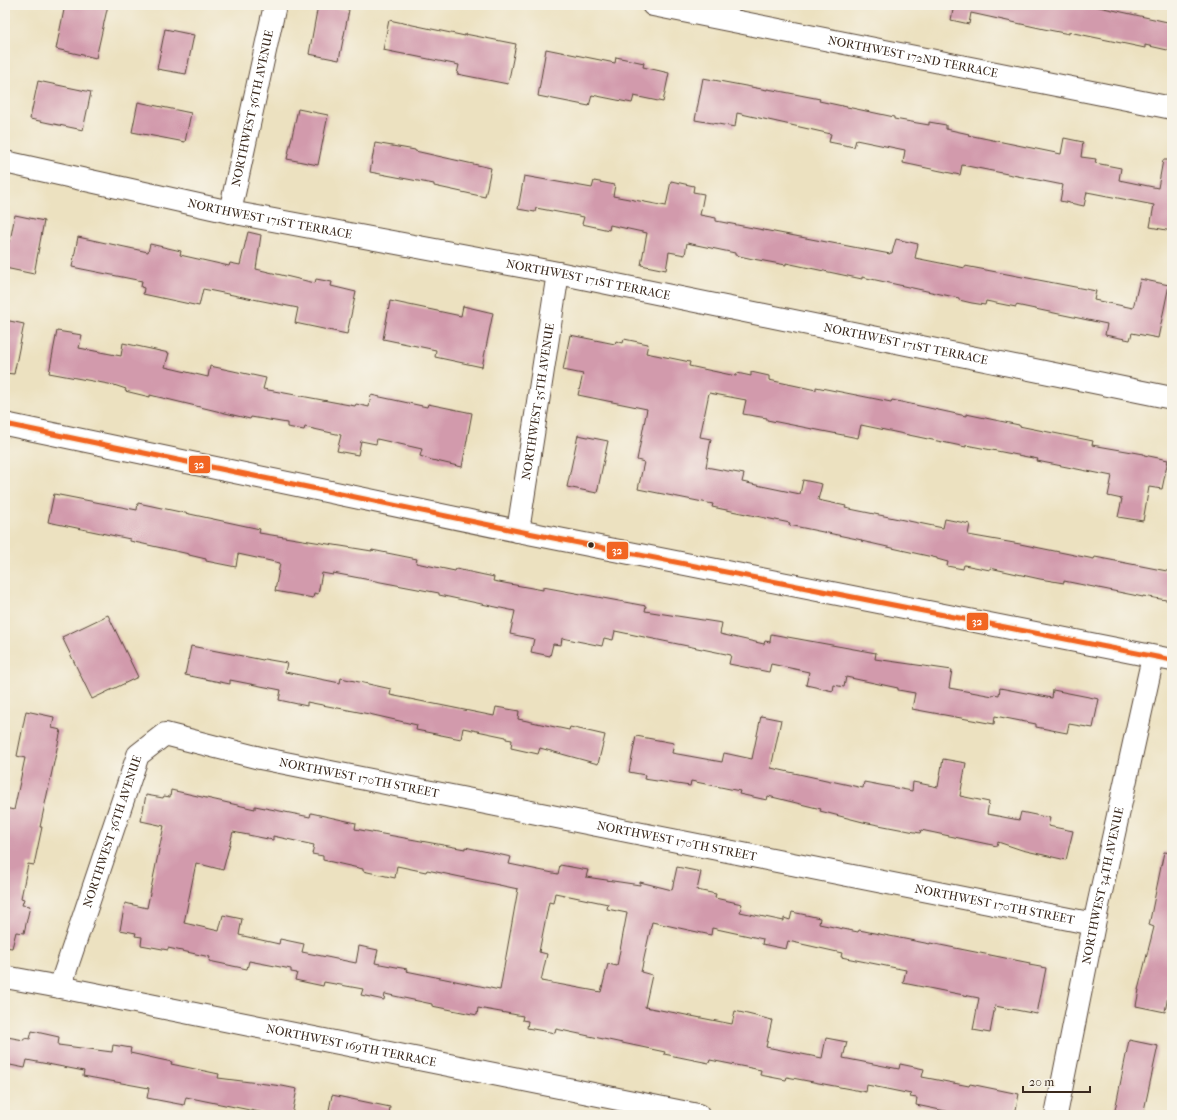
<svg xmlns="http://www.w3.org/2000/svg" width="1177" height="1120" viewBox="0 0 1177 1120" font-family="'IM FELL French Canon',serif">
<rect width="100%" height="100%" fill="#f7f3e8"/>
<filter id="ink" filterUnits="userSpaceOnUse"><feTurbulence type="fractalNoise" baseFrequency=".025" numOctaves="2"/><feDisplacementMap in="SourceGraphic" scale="8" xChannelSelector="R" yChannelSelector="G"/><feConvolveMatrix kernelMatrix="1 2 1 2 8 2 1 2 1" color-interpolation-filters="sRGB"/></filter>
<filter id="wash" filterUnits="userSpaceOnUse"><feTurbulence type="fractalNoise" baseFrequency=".012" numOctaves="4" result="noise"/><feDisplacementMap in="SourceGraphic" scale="16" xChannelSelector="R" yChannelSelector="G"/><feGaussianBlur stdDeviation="0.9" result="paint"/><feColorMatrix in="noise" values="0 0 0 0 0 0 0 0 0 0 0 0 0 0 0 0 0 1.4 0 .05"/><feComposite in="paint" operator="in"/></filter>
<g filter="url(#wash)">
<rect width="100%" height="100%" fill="#ece1c0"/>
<g id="blocks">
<g fill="#d29aac" fill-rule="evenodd">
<polygon points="65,5 108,5 96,58 56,49"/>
<polygon points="318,5 349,10 339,60 309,54"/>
<polygon points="954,5 1090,5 1172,23 1172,51 1145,45 1145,48 1069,32 1069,34 1044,29 971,13 969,24 951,20"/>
<polygon points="389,20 465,36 465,34 516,44 508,84 457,74 459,65 383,50"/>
<polygon points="165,29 194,35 186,74 157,69"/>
<polygon points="546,49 615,63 616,57 644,63 643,67 669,73 663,102 634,96 632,103 592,95 589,106 538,96"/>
<polygon points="703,78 767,90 767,89 779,91 820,99 819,101 894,117 894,119 929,125 929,122 946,125 946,129 969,134 968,135 1061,154 1064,138 1083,142 1081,157 1096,159 1095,163 1121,168 1119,180 1158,188 1163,160 1172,160 1172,231 1150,227 1154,205 1087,192 1084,206 1060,201 1063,185 962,165 960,175 903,163 905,150 856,140 854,147 829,142 831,134 737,113 735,127 695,120"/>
<polygon points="38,81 91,92 83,130 30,119"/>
<polygon points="138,102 191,113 185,142 132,132"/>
<polygon points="298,109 328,115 318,165 287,159"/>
<polygon points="375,143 415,150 415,151 491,168 485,197 434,186 434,184 370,172"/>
<polygon points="524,176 592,188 594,181 615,185 613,196 666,206 671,181 694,186 693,192 704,194 700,215 716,218 716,221 890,254 890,253 892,253 896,239 918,244 915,258 965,268 965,266 1096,291 1094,300 1133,308 1140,279 1169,285 1158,338 1132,333 1130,340 1105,335 1107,324 1016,305 1016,307 986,301 985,305 972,303 959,300 959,298 862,277 862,279 786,263 786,265 753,259 735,255 735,253 687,243 685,255 669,252 666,270 641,265 647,233 610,225 609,230 582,224 584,217 536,208 535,212 518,209"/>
<polygon points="15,215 44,221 34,274 5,268 5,240 10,241"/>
<polygon points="248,232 261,235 256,269 315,283 316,279 332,282 331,286 356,292 347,334 295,323 298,308 203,289 199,306 143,294 144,288 141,287 142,281 72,267 78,237 148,252 150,244 181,251 180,255 229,266 230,263 240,265"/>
<polygon points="390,301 461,316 463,306 493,313 482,367 435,357 436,350 383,339"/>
<polygon points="5,320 24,324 14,374 5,373"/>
<polygon points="57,331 82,335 79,348 121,356 123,343 169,353 165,367 208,377 210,366 266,378 263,389 355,406 356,404 369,407 371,395 427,407 428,404 472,413 462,467 432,460 420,456 422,449 377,439 376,444 361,441 358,455 337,451 341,435 305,427 304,430 287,427 287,423 251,417 250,419 150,395 150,397 125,391 126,389 114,385 49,373"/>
<polygon points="570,335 615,344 616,341 623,343 624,339 648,344 646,353 690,362 689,366 736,376 737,373 751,376 751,372 769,376 769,380 816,390 816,387 891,402 892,400 966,416 966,414 1019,425 1019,426 1093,441 1092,445 1144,454 1144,455 1168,460 1162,489 1149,487 1143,521 1118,517 1122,499 1108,496 1112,476 1037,461 1038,459 966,445 966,447 861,425 858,438 767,420 767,418 743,414 746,400 709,393 700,437 711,439 706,467 744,474 742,482 800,494 803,480 822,484 818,500 846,506 845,508 943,528 945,519 970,524 968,535 1020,544 1094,559 1095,557 1172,572 1172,601 1143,596 1143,597 1064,581 1064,583 1040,579 990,568 990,570 964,565 963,569 947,566 948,562 937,559 937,558 861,541 862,540 789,525 790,523 712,507 713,504 638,489 644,462 637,460 647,409 578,395 583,374 563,370"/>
<polygon points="578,435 608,441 597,493 567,487"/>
<polygon points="54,494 137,510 138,503 260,529 259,533 372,551 372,550 417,559 416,563 455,571 456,569 494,577 493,581 543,590 543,587 646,606 645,611 722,623 720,634 764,644 765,641 770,642 771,634 876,653 875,659 952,670 949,688 993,696 994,694 999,695 1000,688 1052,698 1053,690 1099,699 1093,728 1069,724 1067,733 1036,727 1036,724 995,716 994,724 912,709 915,693 898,690 898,688 846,677 844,687 834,685 833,691 806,685 809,672 771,664 769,672 729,664 731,655 615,631 613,640 604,638 602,646 562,638 561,645 553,644 550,656 531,652 534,639 510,634 515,611 439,595 439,593 333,573 333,575 322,573 318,594 314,593 313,598 275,591 280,563 238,554 236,567 206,561 206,559 189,555 189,554 130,541 130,539 48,522"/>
<polygon points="108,615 138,677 92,699 62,637"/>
<polygon points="191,646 263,660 264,659 287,663 285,672 340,683 341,678 391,689 390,695 494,716 496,707 519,711 518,719 569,730 570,727 605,735 598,764 540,748 538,754 511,748 512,740 506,739 506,737 463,728 461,739 416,730 417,725 369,714 307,702 307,706 279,700 281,690 230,680 230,684 185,675"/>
<polygon points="26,711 54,717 52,728 61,730 40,827 42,827 34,865 28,864 21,898 24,899 22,905 30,906 24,933 16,932 12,948 5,947 5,808 14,810 25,758 17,756"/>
<polygon points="761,716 781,720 771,768 863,788 864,782 912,791 913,782 938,787 943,759 966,763 960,796 989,802 987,814 1019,820 1021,812 1050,818 1048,826 1073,831 1066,860 1022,850 998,842 997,846 921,830 920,833 863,822 820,811 821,809 768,796 767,800 739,794 740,791 691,781 690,786 644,779 645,775 629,772 636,736 674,743 672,753 722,762 724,753 752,759"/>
<path d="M171 790 255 809V806L310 817 311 813 356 823 355 829 465 849V847L511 857 509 864 558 874 560 865 588 870 586 877 640 885V882L672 890 677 867 701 872 697 890 716 894 715 898 742 904 740 912 784 921V918L790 920 792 912 820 918 819 924 858 932 859 930 930 944V943L1030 963 1029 965 1046 968 1037 1014 995 1006 990 1033 973 1030 979 998 903 983 906 970 841 957 842 953 788 941 786 949 762 944 763 939 712 928 711 935 652 922 641 972 652 975 645 1007 732 1024 735 1011 772 1020 766 1047 822 1058 826 1038 847 1042 843 1058 899 1069 900 1064 924 1069 922 1077 969 1086 970 1084 1019 1094 1015 1115H965L916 1105 917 1098 910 1097 911 1094 867 1085 866 1092 787 1077 786 1080 760 1075 761 1070 710 1060 709 1063 664 1054 665 1052 556 1029 555 1033 527 1028 528 1021 522 1020 523 1016 478 1008 477 1015 432 1006V1004L385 994 384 1000 361 995 363 989 324 982 323 986 295 980 297 973 291 972V969L249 961 247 969 209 961 210 957 168 948V950L141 945 142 937 135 936 136 933 120 930 125 903 147 908 161 840 164 826 141 821 146 795 163 798 164 796 170 797ZM233 832 273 840V836L314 845 312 854 323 856V860L363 869V871L395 878 397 866 426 872 427 870 518 889 500 990 406 971 407 969 375 963 378 950 359 946 356 963 302 952 304 944 280 939 279 944 239 935 242 919 223 915 219 931 184 923 196 863 223 870ZM555 893 608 904 607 909 627 913 617 966 608 964 601 992 541 981 547 954 539 952 549 902 553 903Z"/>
<polygon points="1164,852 1172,853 1172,975 1165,1012 1136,1006 1139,990 1138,990 1154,927 1149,925"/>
<polygon points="32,1031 59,1037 58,1045 112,1052 113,1045 131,1048 130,1053 172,1062 171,1064 219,1074 218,1078 282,1086 297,1089 292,1115 274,1115 186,1097 184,1105 147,1098 149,1088 83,1076 84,1071 27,1060 25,1068 5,1064 5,1048 7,1037 24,1040 24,1038 30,1039"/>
<polygon points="1129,1040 1158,1046 1143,1115 1114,1115"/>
<polygon points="332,1095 390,1107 389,1115 328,1115"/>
</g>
</g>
</g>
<g filter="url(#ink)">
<use href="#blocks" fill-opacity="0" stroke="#564536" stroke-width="1"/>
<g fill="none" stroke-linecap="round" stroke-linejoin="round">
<g stroke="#564536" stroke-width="24">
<g id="street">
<path id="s1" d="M653 5 1172 108"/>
<path id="s2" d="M5 162 230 212 558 273 1172 398"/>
<path id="s3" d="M230 212 275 5"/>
<polyline points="5,424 518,531 1172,660"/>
<path id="s4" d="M518 531 558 273"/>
<path id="s5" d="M5 977 60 987 698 1115"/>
<path id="s6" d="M60 987 138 755 165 734 260 758 1094 924"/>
<path id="s7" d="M1056 1115 1094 924 1153 657"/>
</g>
</g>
<use href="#street" stroke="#fff" stroke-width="22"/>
<g stroke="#f7f3e8" stroke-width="8">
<polyline id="bus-1" points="5,424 518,531 1172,660"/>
</g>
<use href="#bus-1" stroke="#f26522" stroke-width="5"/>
</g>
</g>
<circle fill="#3b2a1e" stroke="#f7f3e8" stroke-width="1.5" cx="591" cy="545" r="3.5"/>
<g text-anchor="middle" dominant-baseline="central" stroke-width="3" stroke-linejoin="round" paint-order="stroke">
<g font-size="12" fill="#3b2a1e" stroke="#f7f3e8">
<text stroke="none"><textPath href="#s1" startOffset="265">NORTHWEST 172ND TERRACE</textPath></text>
<text stroke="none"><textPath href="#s3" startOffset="106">NORTHWEST 36TH AVENUE</textPath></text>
<text stroke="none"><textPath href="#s2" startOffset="271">NORTHWEST 171ST TERRACE</textPath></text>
<text stroke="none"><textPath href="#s2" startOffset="595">NORTHWEST 171ST TERRACE</textPath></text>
<text stroke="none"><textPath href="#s2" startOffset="919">NORTHWEST 171ST TERRACE</textPath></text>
<text stroke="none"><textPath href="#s4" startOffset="131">NORTHWEST 35TH AVENUE</textPath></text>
<text stroke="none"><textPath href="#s6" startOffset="478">NORTHWEST 170TH STREET</textPath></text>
<text stroke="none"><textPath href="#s6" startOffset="164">NORTHWEST 36TH AVENUE</textPath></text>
<text stroke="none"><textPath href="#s6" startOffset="802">NORTHWEST 170TH STREET</textPath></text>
<text stroke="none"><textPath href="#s7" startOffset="234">NORTHWEST 34TH AVENUE</textPath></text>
<text stroke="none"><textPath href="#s6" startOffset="1126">NORTHWEST 170TH STREET</textPath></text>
<text stroke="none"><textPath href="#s5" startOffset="353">NORTHWEST 169TH TERRACE</textPath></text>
</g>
</g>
<g stroke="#f7f3e8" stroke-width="1.5">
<rect x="188" y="455" width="23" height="19" rx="4" fill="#f26522"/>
<rect x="606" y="541" width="23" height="19" rx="4" fill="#f26522"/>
<rect x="966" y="612" width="23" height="19" rx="4" fill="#f26522"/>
</g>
<g font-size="11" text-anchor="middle" font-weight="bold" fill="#fff">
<text x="199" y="468">32</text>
<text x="617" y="554">32</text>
<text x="977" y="625">32</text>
</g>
<rect width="1177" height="1120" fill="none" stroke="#f7f3e8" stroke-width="20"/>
<path d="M1023 1086v6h67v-6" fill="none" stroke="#3b2a1e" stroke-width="2"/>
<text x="1029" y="1086" font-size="12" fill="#3b2a1e" stroke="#f7f3e8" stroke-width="3" paint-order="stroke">20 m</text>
</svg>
